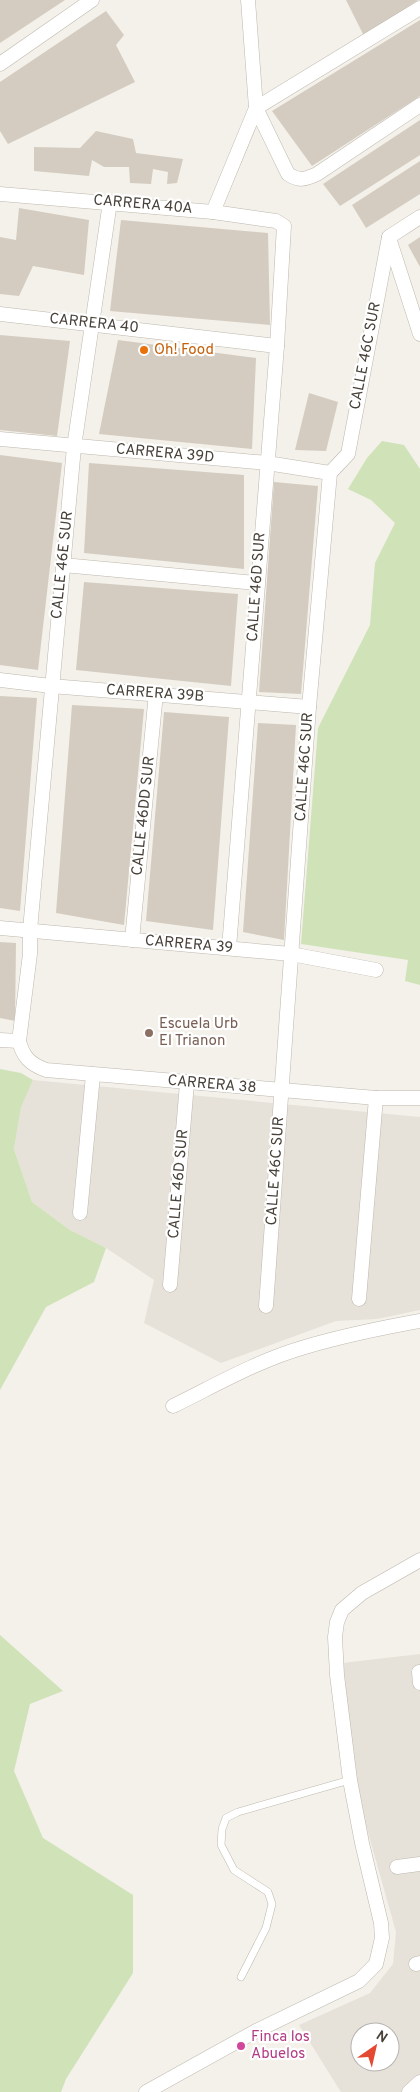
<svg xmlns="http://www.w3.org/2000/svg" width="420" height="2092" viewBox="0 0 420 2092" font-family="Overpass,sans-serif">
<rect width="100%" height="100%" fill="#f3f1ea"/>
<g fill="#e7e2d9" fill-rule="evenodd">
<polygon points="33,1080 420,1117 420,1310 377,1319 336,1321 221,1363 144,1323 154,1280 106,1248 70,1230 32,1202 14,1149 21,1106"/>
<path d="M420 1654V2092H341L299 2025 370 1993 393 1964 396 1932 357 1793 342 1663ZM360 2032H390V2062H360Z"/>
</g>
<g fill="#d0e3b8">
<polygon points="382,441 404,445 420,469 420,985 405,981 408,960 301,944 318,728 370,625 375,563 395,523 371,500 348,489 367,458"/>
<polygon points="0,1069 21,1073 33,1080 21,1107 14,1149 32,1202 70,1230 106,1248 94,1282 46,1307 0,1390"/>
<polygon points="0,1635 63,1691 30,1704 14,1771 43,1838 133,1895 133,1973 66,2079 61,2092 0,2092"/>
</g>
<g fill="#d4ccc1">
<polygon points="0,0 65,0 0,43"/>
<polygon points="346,0 418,0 364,36"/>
<polygon points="106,11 124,35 116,45 135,82 8,144 0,131 0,82"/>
<polygon points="420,20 420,96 312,166 272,111"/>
<polygon points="420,120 420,155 340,206 323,184"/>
<polygon points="96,131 133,139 136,153 183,159 177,183 167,184 168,172 153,169 151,184 130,183 129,167 104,167 92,160 89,176 34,171 34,147 80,148"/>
<polygon points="420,161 420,194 366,228 352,205"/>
<polygon points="19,208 89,220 84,275 33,266 19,296 0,294 0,237 16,240"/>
<polygon points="121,220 268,233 270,325 110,311"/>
<polygon points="420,237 420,267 408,245"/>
<polygon points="0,335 70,341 57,436 0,430"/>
<polygon points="118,340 256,358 252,449 99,434"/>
<polygon points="309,393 338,402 326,451 295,450"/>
<polygon points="0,455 62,463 38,670 0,665"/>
<polygon points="89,463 244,475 244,569 84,553"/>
<polygon points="274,482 318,486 301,694 259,692"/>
<polygon points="84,582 238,594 231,686 76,670"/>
<polygon points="0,696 37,698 20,911 0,908"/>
<polygon points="72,705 144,709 124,925 56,913"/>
<polygon points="164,712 229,717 213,930 146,921"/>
<polygon points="258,723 296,725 284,940 243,932"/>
<polygon points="0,942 16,943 15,1021 0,1018"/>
</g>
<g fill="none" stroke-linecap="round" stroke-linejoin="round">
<g stroke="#beb8ae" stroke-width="8">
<polyline id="service" points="241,1977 266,1928 272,1904 268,1892 234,1870 221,1845 222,1829 226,1818 238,1812 350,1780"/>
</g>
<g stroke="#beb8ae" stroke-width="15">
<g id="minor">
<path d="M420 8 256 108 288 174C299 181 304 180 317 174L420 105"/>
<polyline points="0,64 92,0"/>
<polyline points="0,194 213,212 276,221 284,226 277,346 229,948"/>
<path d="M110 202 74 447 30 930V954L19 1041C23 1057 30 1064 46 1070L376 1098H420"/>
<polyline points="213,212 256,108 248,0"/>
<polyline points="389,237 420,217"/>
<polyline points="389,238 420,334"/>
<polyline points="0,314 277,346"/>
<polyline points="0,439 267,463 330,473"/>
<polyline points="63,565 257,583"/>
<polyline points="0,680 51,686 309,707"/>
<polyline points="0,928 291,954 376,970"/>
<polyline points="132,940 156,693"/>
<polyline points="0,1040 19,1041"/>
<polyline points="80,1213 93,1075"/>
<polyline points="170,1285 187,1083"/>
<polyline points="359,1299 376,1098"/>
<polyline points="266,1306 309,707 330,473 348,454 389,237"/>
<path d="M173 1406C216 1385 259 1360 305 1347 343 1336 381 1328 420 1321"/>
<polyline points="419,1672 420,1683"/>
<polyline points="397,1867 420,1864"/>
<polyline points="416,1964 420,1963"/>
<polyline points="146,2092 256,2031 359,1981 376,1964 382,1938 381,1923 362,1843 350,1780 337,1675 335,1637 337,1622 342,1610 362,1593 420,1560"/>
<polyline points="409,2092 420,2082"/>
</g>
</g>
<use href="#service" stroke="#fff" stroke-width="7"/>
<use href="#minor" stroke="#fff" stroke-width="14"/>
</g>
<circle fill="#e8710a" stroke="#fff" stroke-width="2" cx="144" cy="350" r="5"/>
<circle fill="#8d6e63" stroke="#fff" stroke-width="2" cx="149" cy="1033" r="5"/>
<circle fill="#d1479c" stroke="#fff" stroke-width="2" cx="241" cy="2046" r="5"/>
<g text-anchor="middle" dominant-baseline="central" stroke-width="4.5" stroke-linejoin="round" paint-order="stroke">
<g font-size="15" fill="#474139" stroke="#fff">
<text transform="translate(143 205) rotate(5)">CARRERA 40A</text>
<text transform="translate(94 324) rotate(6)">CARRERA 40</text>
<text transform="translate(366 356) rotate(-79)">CALLE 46C SUR</text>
<text transform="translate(165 454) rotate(5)">CARRERA 39D</text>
<text transform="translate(63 565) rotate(-84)">CALLE 46E SUR</text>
<text transform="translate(257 587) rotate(-86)">CALLE 46D SUR</text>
<text transform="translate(155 694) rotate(4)">CARRERA 39B</text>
<text transform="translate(305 767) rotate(-86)">CALLE 46C SUR</text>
<text transform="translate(144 816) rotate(-84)">CALLE 46DD SUR</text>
<text transform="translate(189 945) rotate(5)">CARRERA 39</text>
<text transform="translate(212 1085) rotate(5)">CARRERA 38</text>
<text transform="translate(276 1171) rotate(-86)">CALLE 46C SUR</text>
<text transform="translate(179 1184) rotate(-85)">CALLE 46D SUR</text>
</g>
<g font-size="15" fill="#c56008" stroke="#fff" text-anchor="start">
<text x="154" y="350">Oh! Food</text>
</g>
<g font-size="15" fill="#785e54" stroke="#fff" text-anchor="start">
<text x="159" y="1024">Escuela Urb<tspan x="159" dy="17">El Trianon</tspan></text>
</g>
<g font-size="15" fill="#b23c85" stroke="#fff" text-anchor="start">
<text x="251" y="2037">Finca los<tspan x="251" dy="17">Abuelos</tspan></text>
</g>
</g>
<g transform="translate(375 2047) rotate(34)"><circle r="24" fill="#ffffff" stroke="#b5b3b0"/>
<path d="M0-4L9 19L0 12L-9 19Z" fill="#e44a31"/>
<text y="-8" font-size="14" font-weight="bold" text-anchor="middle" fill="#474139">N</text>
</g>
</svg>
